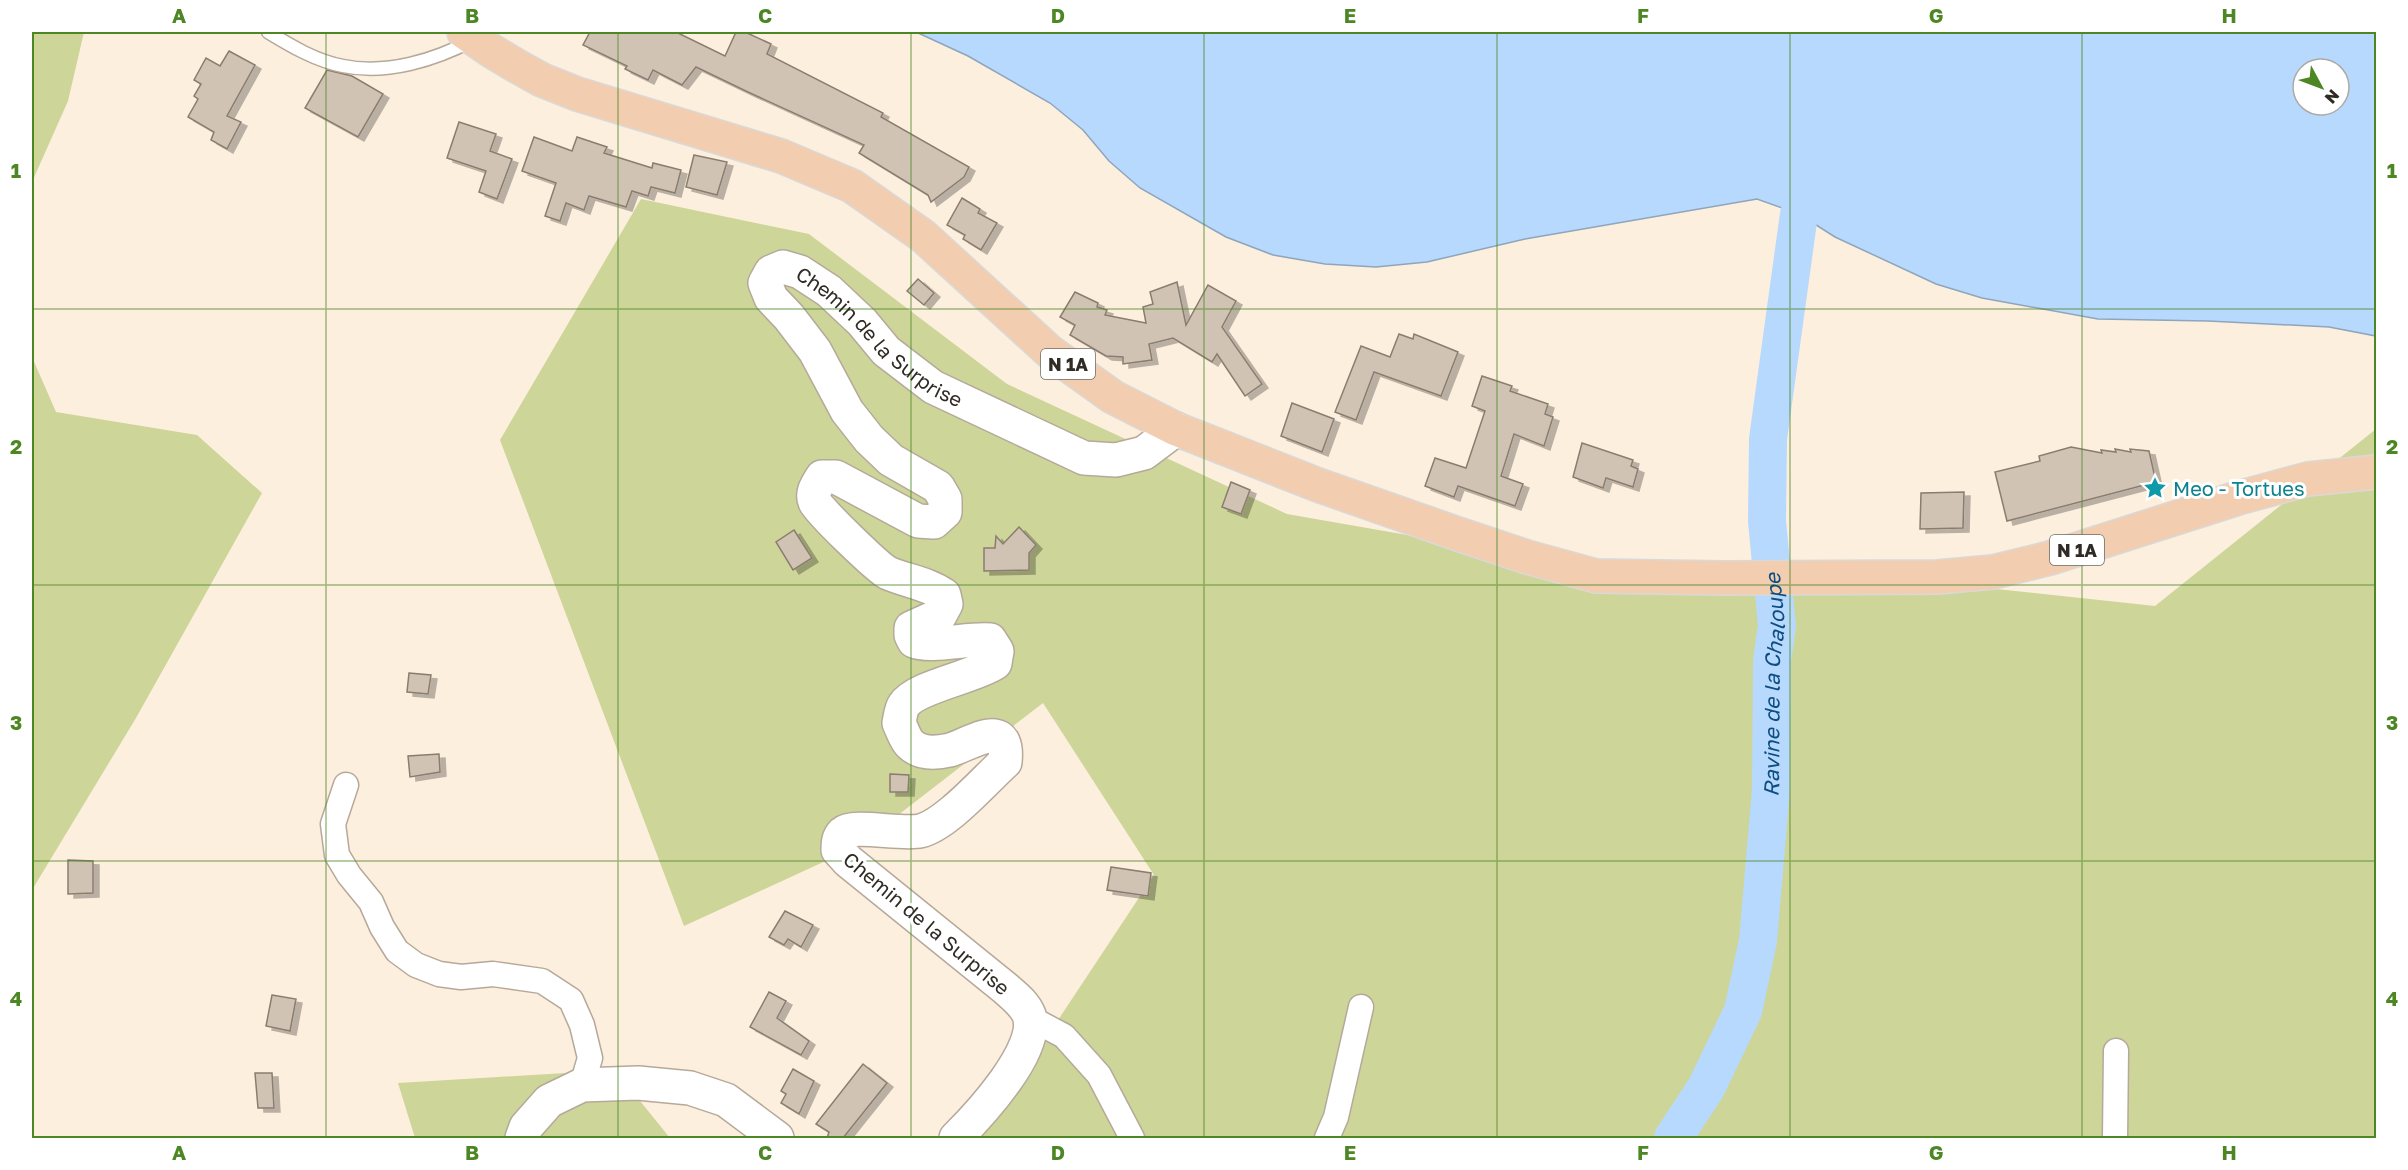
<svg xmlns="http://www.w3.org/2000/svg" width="2408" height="1170" viewBox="0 0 2408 1170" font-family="'Golos Text',sans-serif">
<defs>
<filter id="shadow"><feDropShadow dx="6" dy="4" stdDeviation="0" flood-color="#0004"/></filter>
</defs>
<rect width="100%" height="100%" fill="#fdefde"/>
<g fill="#cdd599">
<polygon points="32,32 84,32 68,101 32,182"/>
<polygon points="641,199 809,234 1007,384 1287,514 1602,569 1968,586 2155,606 2376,429 2376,1138 980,1138 1154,875 1043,703 858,846 684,926 500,440"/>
<polygon points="32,357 56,412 197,435 262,493 136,718 32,890"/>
<polygon points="615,1070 670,1138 415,1138 398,1083"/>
</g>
<path fill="#b7d9fd" stroke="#8ea5bc" stroke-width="1.5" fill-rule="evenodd" d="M916 32H2376V336L2329 327 2208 321 2098 319 1982 298 1936 284 1835 237 1799 214 1757 199 1525 239 1427 262 1376 267 1325 264 1273 255 1226 237 1140 188 1109 161 1083 130 1050 103 968 56ZM2303 69H2339V105H2303Z"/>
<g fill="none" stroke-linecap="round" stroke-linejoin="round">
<path stroke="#b7d9fd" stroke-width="38" id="s1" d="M1673 1138 1706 1088 1743 1011 1758 941 1771 789 1772 661 1777 626 1767 521 1768 439 1799 214"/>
</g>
<g fill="#d1c3b4" stroke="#8a7d6f" stroke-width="1.5" filter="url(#shadow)">
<polygon points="590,32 676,32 725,56 736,32 745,32 771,44 767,54 883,113 881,117 969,167 964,177 931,202 928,195 859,153 864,145 750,93 696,67 682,85 653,70 648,80 625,69 627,66 583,45"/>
<polygon points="229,51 255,65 227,116 241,122 227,149 211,140 214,132 188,117 198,99 194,96 201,84 194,80 206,58 220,66"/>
<polygon points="327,70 352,76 383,94 358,137 305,108"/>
<polygon points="459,122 496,134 490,151 512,159 497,199 479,192 486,171 447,158"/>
<polygon points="534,137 572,151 577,137 607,147 604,153 652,168 653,163 681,170 675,193 651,187 648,196 632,191 626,207 589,196 584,210 566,203 560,221 545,216 556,183 522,171"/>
<polygon points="694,155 727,162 717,195 686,187"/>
<polygon points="962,198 980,209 978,213 997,223 981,250 963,239 965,235 947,225"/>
<polygon points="918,279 934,293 924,305 907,291"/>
<polygon points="1177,282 1186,325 1208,285 1236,301 1222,327 1262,384 1245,396 1217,354 1212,362 1173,338 1149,344 1152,360 1123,364 1123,357 1106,356 1070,335 1075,325 1060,317 1075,292 1098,303 1097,307 1107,310 1105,315 1146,323 1143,307 1153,304 1150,292"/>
<polygon points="1399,334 1413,339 1414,334 1458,352 1441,396 1374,372 1356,420 1335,412 1361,346 1390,357"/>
<polygon points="1482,376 1512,386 1510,391 1548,404 1545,414 1553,417 1544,446 1514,434 1501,476 1523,484 1515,506 1458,486 1454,497 1425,486 1435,458 1466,468 1485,411 1472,406"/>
<polygon points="1292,403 1334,419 1322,452 1281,436"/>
<polygon points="1582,443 1633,460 1631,466 1638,469 1633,487 1606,478 1603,488 1573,477"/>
<polygon points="2071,447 2102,453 2101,450 2116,452 2115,449 2131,452 2130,449 2149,451 2156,482 2007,521 1995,472 2040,461 2039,456"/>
<polygon points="1231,482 1250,490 1241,514 1222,507"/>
<polygon points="1964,492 1963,528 1920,529 1921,493"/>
<polygon points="1019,527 1036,545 1029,553 1029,570 984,571 984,548 995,548 996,536 1003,544"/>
<polygon points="794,530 812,558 793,570 776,542"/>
<polygon points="409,673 431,675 428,694 407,692"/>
<polygon points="439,754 440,772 410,777 408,756"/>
<polygon points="890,774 909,775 908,792 890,792"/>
<polygon points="68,860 93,861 93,893 68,894"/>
<polygon points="1111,867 1151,873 1148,896 1107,890"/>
<polygon points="785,911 813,925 801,947 788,939 784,945 769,937"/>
<polygon points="769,992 786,1001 777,1018 809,1041 801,1055 750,1027"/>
<polygon points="272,995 296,999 290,1031 266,1026"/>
<polygon points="863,1064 887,1083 843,1138 827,1138 829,1132 816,1124"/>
<polygon points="793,1069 814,1081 799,1114 781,1103 786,1094 781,1091"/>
<polygon points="255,1073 272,1073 274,1108 258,1108"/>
</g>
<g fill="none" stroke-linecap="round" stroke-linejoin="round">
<g stroke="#b6a99a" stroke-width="15">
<path id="lane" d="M268 32C291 46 316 61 343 66 387 75 435 60 473 40"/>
</g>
<g stroke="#b6a99a" stroke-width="27">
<g id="street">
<polyline points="346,785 333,824 337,855 349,875 371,902 382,927 397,951 416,965 439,974 461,977 493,974 542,981 571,1000 582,1025 590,1058 582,1085"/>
<polyline points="1030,1018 1064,1036 1099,1075 1132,1138"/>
<polyline points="1327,1138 1336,1117 1361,1007"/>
<polyline points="2115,1138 2116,1051"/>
</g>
</g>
<g stroke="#b6a99a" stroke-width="36">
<g id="secondary">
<polyline points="522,1138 526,1127 549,1101 582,1085 638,1083 690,1088 726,1100 777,1138"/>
<path id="s2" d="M956 1138C978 1116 1041 1049 1029 1015 1024 1003 1014 996 1005 988L848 861 838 850C838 844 838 838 843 833 853 824 902 835 920 831 946 825 984 781 1005 762 1010 715 971 744 950 750 937 753 920 754 910 744 905 739 902 729 899 723 900 718 901 709 904 705 915 687 974 677 995 663L997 651 990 640C968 638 931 648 914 641L911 635V628L940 615 946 604 944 595C927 583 906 581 888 573 878 568 819 511 815 502 811 493 817 485 822 477H836L918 521 934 522 945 512V499L938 487 891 460 869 439 847 411 815 351 789 317 771 298 765 283 771 272 783 267 800 272 829 291 862 322 886 351 933 387 1084 458 1116 460 1144 453 1176 429"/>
</g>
</g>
<g stroke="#dad9d8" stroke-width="36">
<polyline id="primary" points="464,32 490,50 515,65 542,80 577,94 781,156 852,186 923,236 1050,352 1113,397 1176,429 1318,485 1458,534 1527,557 1596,576 1724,578 1937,577 1993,572 2050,558 2238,498 2308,479 2376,472"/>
</g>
<use href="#lane" stroke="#fff" stroke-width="12"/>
<use href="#street" stroke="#fff" stroke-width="24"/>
<use href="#secondary" stroke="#fff" stroke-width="33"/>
<use href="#primary" stroke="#f2cdaf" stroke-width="33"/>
</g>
<path fill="none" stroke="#4c8724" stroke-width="1.5" stroke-opacity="0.55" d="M326 32V1138M618 32V1138M911 32V1138M1204 32V1138M1497 32V1138M1790 32V1138M2082 32V1138M32 309H2376M32 585H2376M32 861H2376"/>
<defs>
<g id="sight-bare" transform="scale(1.8)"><path d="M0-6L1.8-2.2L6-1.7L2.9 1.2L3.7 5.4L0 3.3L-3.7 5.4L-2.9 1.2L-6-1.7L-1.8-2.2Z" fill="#0f9aa8" stroke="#fff" stroke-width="2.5" paint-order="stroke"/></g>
</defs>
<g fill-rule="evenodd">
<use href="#sight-bare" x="2155" y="488"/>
</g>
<g text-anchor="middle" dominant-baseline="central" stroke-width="6" stroke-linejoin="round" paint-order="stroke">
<g fill="#fff" stroke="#6e6b66" stroke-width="1.5">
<rect x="1041" y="349" width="54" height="30" rx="4.5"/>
<rect x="2050" y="535" width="54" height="30" rx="4.5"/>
</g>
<g font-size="18" font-weight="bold" fill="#302b25">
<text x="1068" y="364">N 1A</text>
<text x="2077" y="550">N 1A</text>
</g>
<g font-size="20" fill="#302b25" stroke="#fff">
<text stroke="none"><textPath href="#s2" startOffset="1815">Chemin de la Surprise</textPath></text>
<text transform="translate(927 923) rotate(40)">Chemin de la Surprise</text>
</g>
<g font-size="20" fill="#0d838f" stroke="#fff" text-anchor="start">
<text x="2173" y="488">Meo - Tortues</text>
</g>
<g font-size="21" font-style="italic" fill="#0d4d82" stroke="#fff">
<text stroke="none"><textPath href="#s1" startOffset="474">Ravine de la Chaloupe</textPath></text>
</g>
</g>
<rect width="2408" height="1170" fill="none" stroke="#ffffff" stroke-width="66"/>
<g transform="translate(2321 87) rotate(131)"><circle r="28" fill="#ffffff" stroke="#acaaa8" stroke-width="1.5"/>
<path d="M0-4.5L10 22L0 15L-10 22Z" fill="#4c8724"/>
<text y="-9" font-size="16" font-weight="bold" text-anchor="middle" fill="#302b25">N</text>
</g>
<rect x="33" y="33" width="2342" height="1104" fill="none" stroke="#4c8724" stroke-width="2"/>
<g font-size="20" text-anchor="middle" font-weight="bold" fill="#4c8724">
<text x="179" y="23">A</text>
<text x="472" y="23">B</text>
<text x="765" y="23">C</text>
<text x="1058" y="23">D</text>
<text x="1350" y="23">E</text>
<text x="1643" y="23">F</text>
<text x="1936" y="23">G</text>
<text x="2229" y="23">H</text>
<text x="16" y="178">1</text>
<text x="2392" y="178">1</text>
<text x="16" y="454">2</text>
<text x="2392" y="454">2</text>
<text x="16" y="730">3</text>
<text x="2392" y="730">3</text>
<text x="16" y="1006">4</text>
<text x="2392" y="1006">4</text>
<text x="179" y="1160">A</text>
<text x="472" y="1160">B</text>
<text x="765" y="1160">C</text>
<text x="1058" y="1160">D</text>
<text x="1350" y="1160">E</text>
<text x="1643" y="1160">F</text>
<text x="1936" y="1160">G</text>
<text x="2229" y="1160">H</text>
</g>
</svg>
